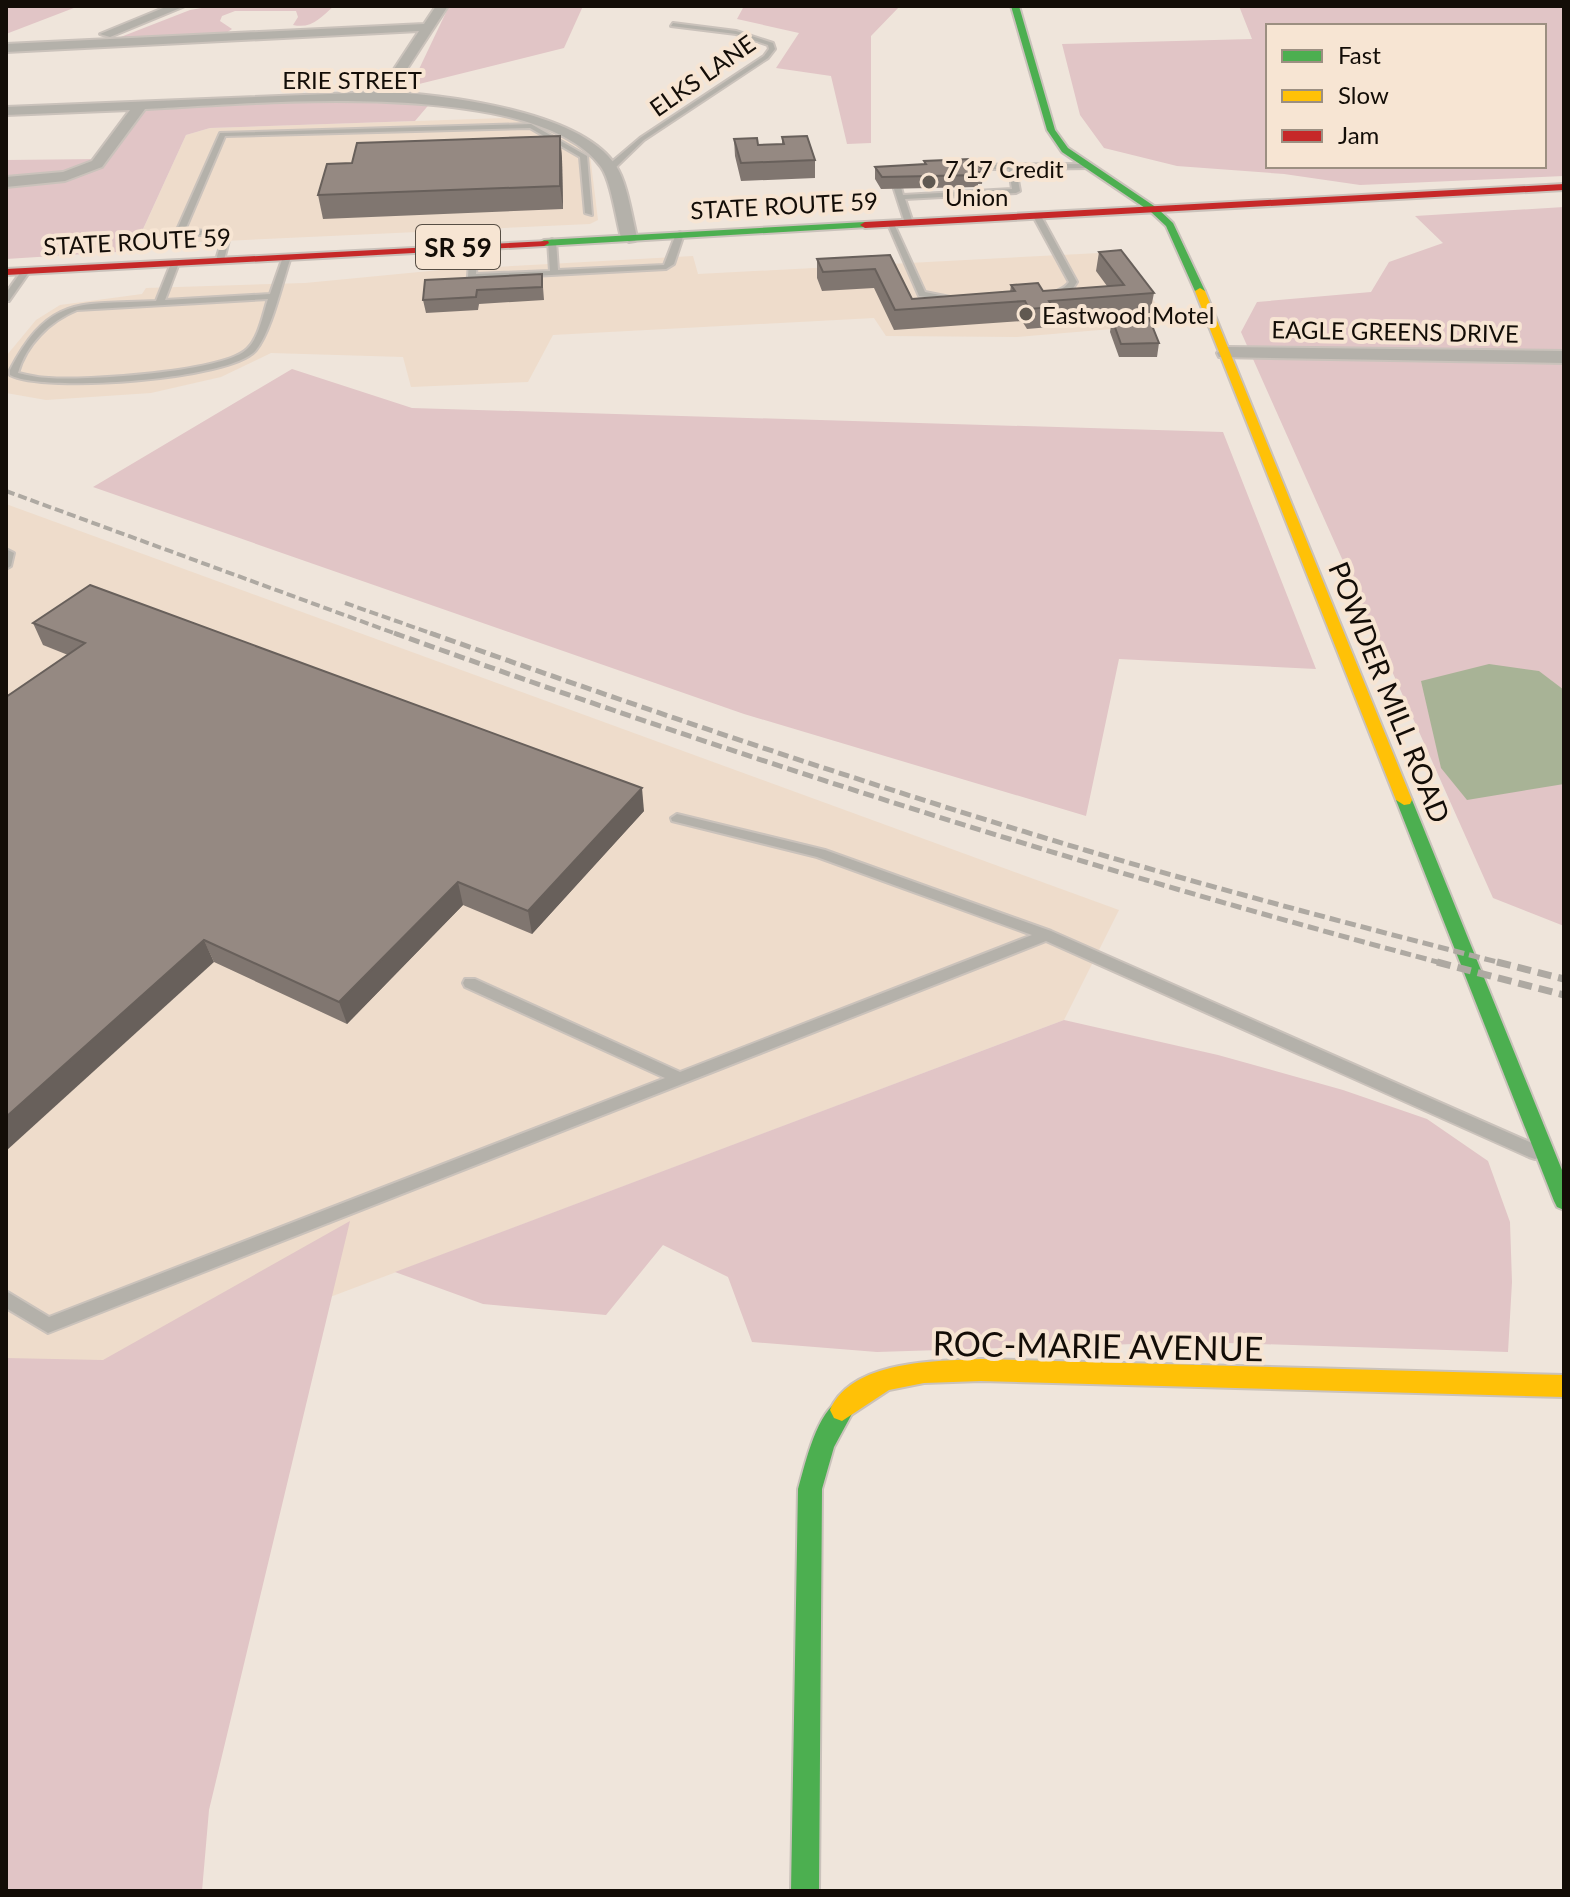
<svg xmlns="http://www.w3.org/2000/svg" width="1570" height="1897" viewBox="0 0 1570 1897" font-family="Lato,sans-serif">
<rect width="100%" height="100%" fill="#efe5db"/>
<g fill="#eedccb">
<polygon points="505,118 552,128 590,155 598,220 590,224 200,242 140,236 186,135 210,128"/>
<polygon points="1118,252 1171,324 1017,337 886,336 874,318 553,335 528,382 411,387 403,357 271,353 221,377 151,393 46,400 6,393 7,355 36,320 60,305 142,294 146,288 305,283 440,270 693,256 698,274"/>
<polygon points="6,504 1119,910 1064,1020 89,1388 6,1402"/>
</g>
<g fill="#e1c5c6" fill-rule="evenodd">
<polygon points="6,6 79,6 6,34"/>
<path d="M213 6H334C320 18 312 29 293 25L298 17 296 11H235L222 16 220 21 232 29 226 33 113 40 190 10Z"/>
<polygon points="449,6 583,6 564,48 411,86"/>
<polygon points="744,6 900,6 871,36 871,143 847,144 831,76 776,68 799,33 737,19"/>
<path d="M1239 6H1564V176L1360 185 1284 174 1177 166 1104 148 1080 115 1062 44 1252 39ZM1268 26H1544V166H1268Z"/>
<polygon points="383,96 432,101 415,121 210,128 186,135 133,251 6,259 6,160 102,159 141,105"/>
<polygon points="1564,207 1564,926 1493,898 1241,332 1257,302 1371,292 1389,262 1443,243 1415,216"/>
<polygon points="292,369 412,408 1223,432 1316,669 1119,659 1086,816 744,714 93,487"/>
<polygon points="1064,1020 1218,1055 1343,1090 1427,1119 1488,1161 1510,1222 1512,1282 1508,1352 1198,1342 877,1352 752,1342 728,1277 663,1245 606,1315 483,1304 395,1272"/>
<polygon points="350,1221 209,1810 202,1891 6,1891 6,1358 103,1360"/>
</g>
<polygon fill="#a8b396" points="1489,664 1539,671 1564,690 1564,784 1467,800 1441,768 1421,681"/>
<g fill="none" stroke-linecap="round" stroke-linejoin="round">
<g stroke="#cac2bb" stroke-width="4">
<g id="lane">
<polygon points="673,23 736,31 773,43 775,49 768,58 644,140 613,170 607,170 607,166 640,138 764,56 769,49 768,45 736,34 671,26"/>
<polygon points="531,124 587,156 592,215 585,213 580,157 530,128 225,136 185,230 231,232 224,260 220,262 216,260 223,236 180,234 176,232 220,133"/>
<polygon points="1087,164 1090,168 1016,169 1020,191 1016,193 905,199 913,223 909,225 905,223 894,189 901,187 903,195 1012,189 1009,169 963,169 959,167 963,165"/>
<path d="M1037 214 1041 216 1077 282 1070 293 1055 297 1051 295C1057 289 1064 290 1069 282L1033 216Z"/>
<polygon points="887,222 894,224 925,292 950,297 950,301 919,296"/>
<polygon points="680,232 684,234 674,264 666,269 472,279 468,277 470,246 474,244 478,246 476,274 550,271 548,241 552,239 556,241 558,270 664,265 676,234"/>
<path d="M287 255 291 257C282 282 272 330 256 350 233 380 42 393 10 375V370C50 294 80 305 156 301L172 261 179 263 165 300 270 294 283 257ZM268 299C263 314 259 338 247 349 224 372 84 381 49 378 39 378 28 375 18 373 26 344 50 321 77 310Z"/>
<polygon points="23,269 30,271 9,301 6,301 6,293"/>
<polygon points="6,549 14,553 11,566 6,569"/>
<polygon points="677,814 825,850 1051,931 1541,1147 1543,1152 1541,1157 1535,1159 1529,1157 1046,941 48,1333 6,1308 6,1291 49,1317 665,1078 465,987 463,983 465,979 475,979 680,1072 1032,935 817,857 672,821 671,818"/>
</g>
</g>
<g stroke="#cac2bb" stroke-width="4">
<g id="street">
<polygon points="168,6 185,6 110,37 100,34"/>
<path d="M436 6H448L392 92C451 96 582 112 616 166 627 182 632 217 637 237L635 241 629 242 621 237C616 219 611 181 601 167 534 76 248 104 145 109L102 167 65 181 6 187V177L63 172 92 161 130 110 6 115V107L379 92 419 31 6 52V44L424 24Z"/>
<polygon points="1226,347 1564,351 1564,363 1219,357 1217,353"/>
</g>
</g>
<g stroke="#cac2bb" stroke-width="4">
<g id="fast">
<polygon points="1011,6 1019,6 1055,130 1068,148 1157,208 1173,223 1205,291 1204,293 1195,291 1166,226 1151,212 1062,152 1047,130"/>
<polygon points="865,222 870,225 868,227 544,246 539,243 544,240"/>
<polygon points="1404,795 1412,800 1564,1175 1564,1210 1557,1207 1554,1201 1396,800"/>
<path d="M842 1399 850 1402 854 1410 834 1447 822 1489 819 1891H791L798 1489C805 1465 817 1409 842 1399Z"/>
</g>
</g>
<g stroke="#cac2bb" stroke-width="4">
<g id="slow">
<polygon points="1200,288 1205,291 1412,800 1410,804 1404,805 1396,800 1195,291"/>
<path d="M981 1359 1564 1375V1397L981 1381 924 1383 889 1390 842 1421 834 1418 830 1410C852 1360 936 1361 981 1359Z"/>
</g>
</g>
<g stroke="#cac2bb" stroke-width="4">
<g id="jam">
<polygon points="1564,184 1564,190 865,228 860,225 865,222"/>
<polygon points="548,241 549,243 544,246 6,275 6,269"/>
</g>
</g>
<use href="#lane" fill="#b4b1aa" fill-rule="evenodd"/>
<use href="#street" fill="#b4b1aa" fill-rule="evenodd"/>
<use href="#fast" fill="#4caf50" fill-rule="evenodd"/>
<use href="#slow" fill="#ffc107" fill-rule="evenodd"/>
<use href="#jam" fill="#c62828" fill-rule="evenodd"/>
<g stroke="#aea9a2" stroke-width="4" stroke-dasharray="9 4" stroke-linecap="butt">
<polyline points="6,491 399,635"/>
<polyline points="345,603 436,635"/>
</g>
<g stroke="#aea9a2" stroke-width="5" stroke-dasharray="11 5" stroke-linecap="butt">
<path d="M394 633C740 758 1089 869 1445 964"/>
<path d="M430 633C647 710 865 784 1085 850 1224 891 1365 928 1505 964"/>
</g>
<g stroke="#aea9a2" stroke-width="7" stroke-dasharray="14 7" stroke-linecap="butt">
<polyline points="1437,962 1564,995"/>
<polyline points="1497,962 1564,979"/>
</g>
</g>
<g fill="#807670">
<polygon points="560,136 562,159 563,209 323,219 318,195 352,163"/>
<polygon points="782,137 815,160 815,178 741,181 735,156 734,139 758,145 782,144"/>
<polygon points="924,161 972,162 983,172 982,184 978,184 978,187 881,189 875,179 875,167 924,165"/>
<polygon points="1099,252 1154,293 1150,313 1051,320 1050,327 1027,329 1022,321 894,330 874,288 822,291 817,278 817,259 890,255 912,299 1010,292 1011,285 1043,291 1107,286 1096,271"/>
<polygon points="425,280 543,287 544,300 479,304 478,310 426,313 423,300"/>
<polygon points="1112,319 1159,343 1157,357 1119,357 1110,332"/>
<polygon points="33,623 644,811 532,934 463,905 347,1024 214,962 68,655 43,645"/>
</g>
<g fill="#68605b">
<polygon points="560,136 562,159 563,209 560,186"/>
<polygon points="642,788 644,811 532,934 528,911"/>
<polygon points="458,882 463,905 347,1024 339,1002"/>
<polygon points="204,940 214,962 6,1151 6,1117"/>
</g>
<g fill="#958982" stroke="#68605b" stroke-width="2">
<polygon points="560,136 560,186 318,195 327,164 352,163 357,143"/>
<polygon points="807,136 815,160 741,163 734,139 757,138 758,145 784,144 782,137"/>
<polygon points="970,159 972,162 977,162 983,172 976,172 979,175 882,177 875,167 926,164 924,161"/>
<polygon points="1121,250 1154,293 1049,301 1053,307 1029,309 1025,301 895,310 875,269 823,272 817,259 890,255 912,299 1015,291 1011,285 1038,283 1043,291 1124,285 1099,252"/>
<polygon points="542,274 542,287 477,290 476,297 423,300 425,280"/>
<polygon points="1149,318 1159,343 1121,344 1112,319"/>
<polygon points="90,585 642,788 528,911 458,882 339,1002 204,940 6,1117 6,697 85,643 33,623"/>
</g>
<g fill="#605951" stroke="#f7e5d3" stroke-width="3">
<circle cx="929" cy="182" r="8"/>
<circle cx="1026" cy="314" r="8"/>
</g>
<g text-anchor="middle" dominant-baseline="central" stroke-width="8" stroke-linejoin="round" paint-order="stroke">
<g font-size="24" fill="#130d07" stroke="#f7e5d3">
<text transform="translate(702 75) rotate(-35)">ELKS LANE</text>
<text x="352" y="79">ERIE STREET</text>
<text transform="translate(784 205) rotate(-3)">STATE ROUTE 59</text>
<text transform="translate(137 241) rotate(-3)">STATE ROUTE 59</text>
<text transform="translate(1395 331) rotate(1)">EAGLE GREENS DRIVE</text>
</g>
<g font-size="24" fill="#130d07" stroke="#f7e5d3" text-anchor="start">
<text x="945" y="168">7 17 Credit<tspan x="945" dy="28">Union</tspan></text>
<text x="1042" y="314">Eastwood Motel</text>
</g>
<rect fill="#f7e5d3" stroke="#574e44" stroke-width="2" x="416" y="225" width="84" height="44" rx="6"/>
<g font-size="26" font-weight="bold" fill="#130d07">
<text x="458" y="247">SR 59</text>
</g>
<g font-size="28" fill="#130d07" stroke="#f7e5d3">
<text transform="translate(1390 692) rotate(68)">POWDER MILL ROAD</text>
</g>
<g font-size="34" fill="#130d07" stroke="#f7e5d3">
<text transform="translate(1098 1345) rotate(1)">ROC-MARIE AVENUE</text>
</g>
</g>
<rect width="1570" height="1897" fill="none" stroke="#130d07" stroke-width="16"/>
<rect x="1266" y="24" width="280" height="144" fill="#f7e5d3" stroke="#9c8f81" stroke-width="2"/>
<rect x="1282" y="50" width="40" height="12" fill="#4caf50" stroke="#9c8f81" stroke-width="2"/>
<text x="1338" y="64" font-size="24" fill="#130d07">Fast</text>
<rect x="1282" y="90" width="40" height="12" fill="#ffc107" stroke="#9c8f81" stroke-width="2"/>
<text x="1338" y="104" font-size="24" fill="#130d07">Slow</text>
<rect x="1282" y="130" width="40" height="12" fill="#c62828" stroke="#9c8f81" stroke-width="2"/>
<text x="1338" y="144" font-size="24" fill="#130d07">Jam</text>
</svg>
